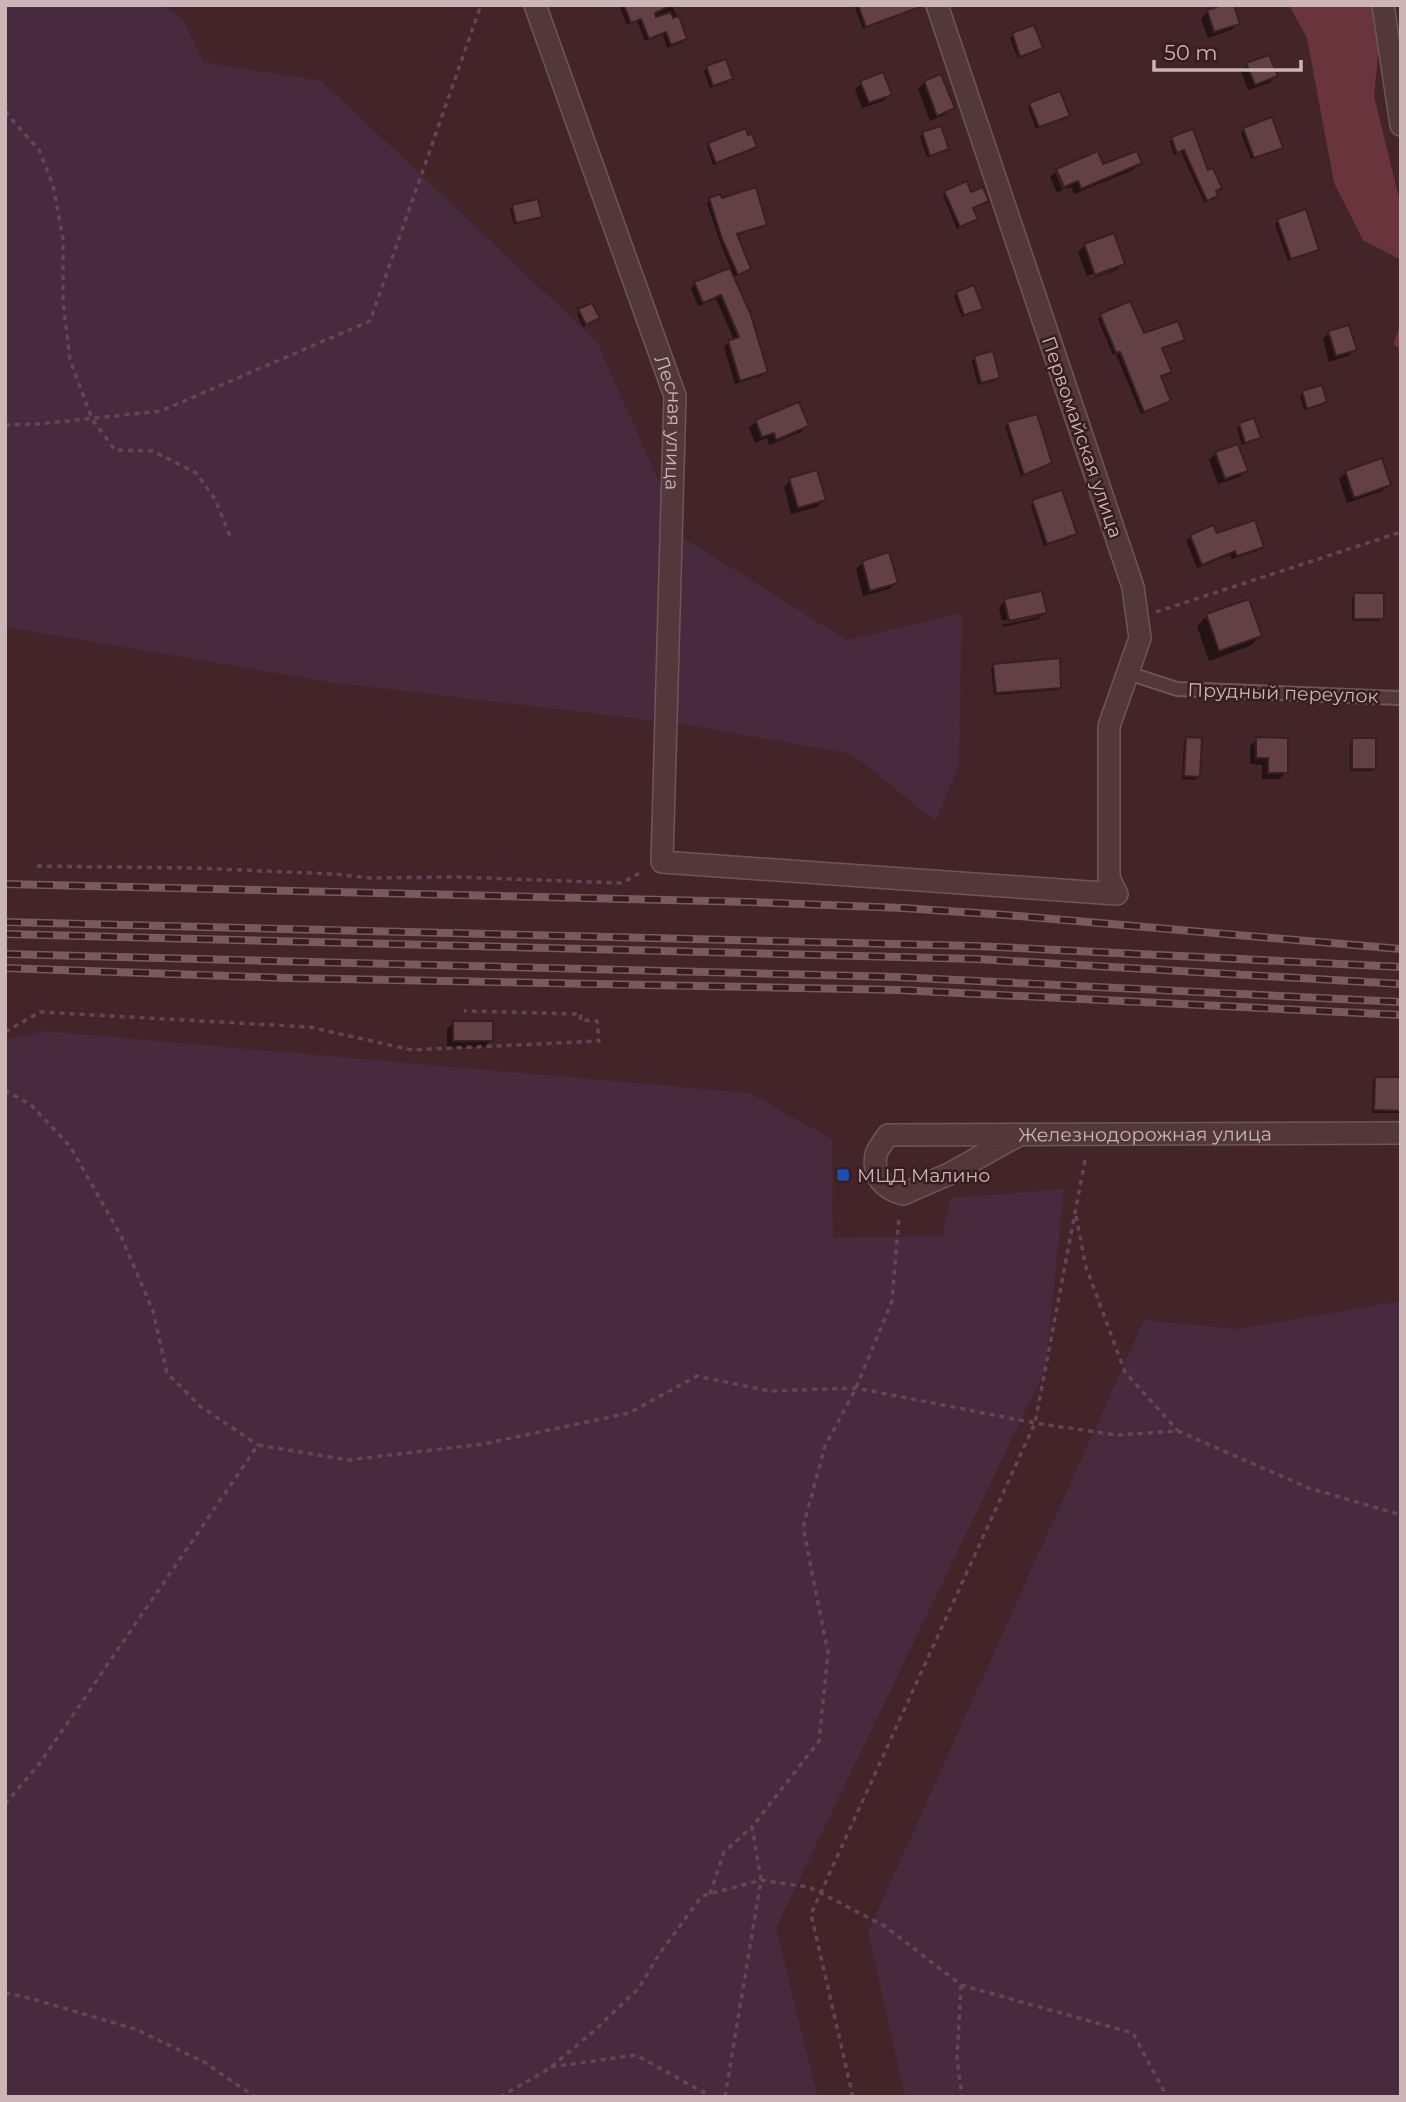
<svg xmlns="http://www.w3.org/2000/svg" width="1406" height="2102" viewBox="0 0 1406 2102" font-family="Montserrat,sans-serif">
<rect width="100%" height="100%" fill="#432428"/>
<g fill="#472a3d">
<polygon points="5,5 164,5 183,19 203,62 322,81 597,342 684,538 846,640 962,613 959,766 935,821 852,754 683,724 336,683 5,627"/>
<polygon points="44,1031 749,1093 832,1139 833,1238 942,1236 951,1198 1064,1189 1045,1370 776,1928 818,2097 5,2097 5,1040"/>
<polygon points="1401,1301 1401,2097 905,2097 868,1932 1144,1320 1238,1329"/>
</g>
<polygon fill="#69343b" points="1289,5 1377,5 1379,47 1374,96 1401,206 1401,260 1363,240 1334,183 1307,38"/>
<g fill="#0007">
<polygon points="619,5 672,5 685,39 682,43 667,48 663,35 645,41 637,21 627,25"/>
<polygon points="854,5 894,5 897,14 894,17 863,29"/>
<polygon points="1208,12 1238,23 1231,30 1208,38 1201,18"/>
<polygon points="1033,27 1041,48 1018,58 1010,38"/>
<polygon points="1247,65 1276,76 1269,83 1248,90 1241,71"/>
<polygon points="707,68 731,79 728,82 710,88 704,71"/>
<polygon points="925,82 953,108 946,114 930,121 918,89"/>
<polygon points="861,83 890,94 883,101 862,108 855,90"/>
<polygon points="1030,104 1068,115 1065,118 1036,129 1028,107"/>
<polygon points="1244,130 1281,148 1278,151 1251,159 1241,133"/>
<polygon points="923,134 947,149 944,152 927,157 920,136"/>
<polygon points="1172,139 1207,172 1220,188 1215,192 1216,196 1214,199 1204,202 1181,152 1174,155 1170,142"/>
<polygon points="709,144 755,147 752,150 713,165 707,147"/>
<polygon points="1140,163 1133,170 1074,194 1071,187 1066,189 1058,171 1056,171"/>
<polygon points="1055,172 1063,190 1057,193 1050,177"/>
<polygon points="945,192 970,194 987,201 972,209 976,219 973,222 957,229 943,195"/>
<polygon points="710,200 765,224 762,227 735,236 749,269 732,278 766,372 761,376 735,384 724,347 729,342 734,340 716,299 698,306 691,288 695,284 731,269 720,242 707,203"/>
<polygon points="513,206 540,217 537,219 514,224 510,209"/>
<polygon points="1278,221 1317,249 1314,252 1288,261 1275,224"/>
<polygon points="1085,245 1123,263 1117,270 1089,280 1118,268 1118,265 1087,276 1078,252"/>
<polygon points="957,293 981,308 962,317 954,296"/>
<polygon points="579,311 598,318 583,327 577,314"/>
<polygon points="1101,316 1143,335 1183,340 1179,343 1160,349 1170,372 1160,378 1169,401 1166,404 1141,414 1116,354 1113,355 1098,319"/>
<polygon points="1329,332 1355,350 1348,356 1329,362 1323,339"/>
<polygon points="975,358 998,378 995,381 978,385 972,361"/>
<polygon points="1303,393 1325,402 1322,405 1304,410 1300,396"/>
<polygon points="756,421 807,426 801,432 769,445 767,438 755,443 749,428"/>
<polygon points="1008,424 1050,462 1021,476 1005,426"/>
<polygon points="1240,425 1259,437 1242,445 1237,428"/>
<polygon points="1216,453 1246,471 1239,477 1218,484 1209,460"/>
<polygon points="1346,473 1389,484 1382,491 1347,503 1339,479"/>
<polygon points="790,480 824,500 817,507 791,514 784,487"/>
<polygon points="1033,502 1075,534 1072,537 1044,546 1031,505"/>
<polygon points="1216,535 1262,546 1257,551 1232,559 1230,555 1197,568 1186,541 1191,536"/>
<polygon points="863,562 896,582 889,589 863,596 856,569"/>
<polygon points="1355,595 1382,618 1379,621 1352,621 1352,598"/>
<polygon points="1005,601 1045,613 1038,619 1003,627 1002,625 1039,617 1039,613 1002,621 999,608"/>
<polygon points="1207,616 1260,636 1250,646 1209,661 1197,626"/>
<polygon points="994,665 1060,688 1057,690 994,695 991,668"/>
<polygon points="1187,739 1198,777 1195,780 1182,779 1184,742"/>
<polygon points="1257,739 1286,772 1279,779 1262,779 1262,765 1250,764 1250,746"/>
<polygon points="1353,740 1375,768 1372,771 1350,771 1350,743"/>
<polygon points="454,1022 491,1041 484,1047 447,1047 447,1029"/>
<polygon points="1376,1079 1401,1079 1401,1113 1372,1113 1373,1081"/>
</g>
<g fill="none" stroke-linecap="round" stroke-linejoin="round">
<polyline stroke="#69343b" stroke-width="6" points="1401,331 1397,343 1401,345"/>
</g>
<g fill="#634044" stroke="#391f22" stroke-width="2">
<polygon points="624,5 672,5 655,13 656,17 671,12 673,18 679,16 687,39 671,45 666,32 649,39 641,19 631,23"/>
<polygon points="858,5 919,5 920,7 866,27"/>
<polygon points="1222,5 1234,5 1240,24 1214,32 1207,10"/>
<polygon points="1034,25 1043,48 1020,57 1012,33"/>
<polygon points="1269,55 1278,76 1255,85 1246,63"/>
<polygon points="726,59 733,79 713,86 706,66"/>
<polygon points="883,72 892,95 869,103 860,81"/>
<polygon points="941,74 955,108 937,116 924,81"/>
<polygon points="1060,91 1070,116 1039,127 1029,103"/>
<polygon points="1272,117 1283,148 1254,158 1243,128"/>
<polygon points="941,126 949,149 930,156 922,132"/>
<polygon points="746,128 748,135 752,134 757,147 716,163 708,143"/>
<polygon points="1193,129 1208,170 1213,168 1222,188 1216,191 1218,196 1207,201 1184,150 1177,153 1171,137"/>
<polygon points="1098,151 1103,164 1137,151 1142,163 1081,189 1078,181 1064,187 1056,169"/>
<polygon points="967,181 971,192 983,187 989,201 973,208 978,219 960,227 944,191"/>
<polygon points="756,187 767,225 737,234 751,269 738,275 722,239 709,198 720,194 722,198"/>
<polygon points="538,199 542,217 516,223 512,205"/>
<polygon points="1306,209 1319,250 1291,259 1277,219"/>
<polygon points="1114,233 1125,264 1095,275 1084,244"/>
<polygon points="730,268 751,315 768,372 740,381 728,341 739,337 721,295 703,303 694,282"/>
<polygon points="974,285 983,309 964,315 956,292"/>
<polygon points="1130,301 1144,333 1178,321 1185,340 1162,348 1172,372 1161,376 1171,401 1144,412 1120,352 1116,353 1100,314"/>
<polygon points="592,303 600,318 586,325 578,309"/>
<polygon points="1349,325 1357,350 1336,356 1328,331"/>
<polygon points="993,351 1000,378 981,383 974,356"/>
<polygon points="1322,385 1327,402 1307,409 1302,391"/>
<polygon points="799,402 809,426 776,440 774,433 762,437 755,420"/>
<polygon points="1037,414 1052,463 1024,475 1007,422"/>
<polygon points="1254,418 1261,438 1245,443 1239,423"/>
<polygon points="1238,444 1248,471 1225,479 1215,452"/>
<polygon points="1382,458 1391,485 1354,498 1345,471"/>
<polygon points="817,470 826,500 798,508 789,478"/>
<polygon points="1062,490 1077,534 1047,544 1032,500"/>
<polygon points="1255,520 1264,547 1237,556 1235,551 1202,565 1190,535 1213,525 1217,533"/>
<polygon points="889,552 898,583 870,591 862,561"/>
<polygon points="1042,591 1047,613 1009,621 1004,599"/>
<rect x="1354" y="593" width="30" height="26"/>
<polygon points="1249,599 1262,636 1219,651 1206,614"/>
<polygon points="1060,658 1061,688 996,693 993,664"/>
<polygon points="1186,737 1202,738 1200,777 1184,776"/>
<polygon points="1256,737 1288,738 1288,773 1268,773 1268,758 1256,758"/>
<rect x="1352" y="738" width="24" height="31"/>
<rect x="453" y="1021" width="40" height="20"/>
<polygon points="1375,1077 1401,1077 1401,1111 1374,1110"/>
</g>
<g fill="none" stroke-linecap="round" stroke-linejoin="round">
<g stroke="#6f5659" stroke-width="16">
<polyline id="service" points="1128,673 1177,689 1399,698"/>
</g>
<g stroke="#6f5659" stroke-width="24">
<g id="minor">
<path id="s1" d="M535 5 675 396 662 862 1117 894 1109 878V726L1140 638 1133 587 937 5"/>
<polyline points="1383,5 1401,125"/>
<path id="s2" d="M1019 1135 949 1174 903 1194C884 1189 872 1177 876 1155 877 1149 884 1141 888 1135L1401 1133"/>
</g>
</g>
<g stroke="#624657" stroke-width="3.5" stroke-dasharray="5 5" stroke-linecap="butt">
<polyline points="5,101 7,114 39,150 53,185 63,239 63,302 70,360 92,419 115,450 153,451 196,473 215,499 230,536"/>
<polyline points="5,425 38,424 161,411 370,321 481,5"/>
<polyline points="1156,612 1401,532"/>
<polyline points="37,866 194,868 334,874 370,878 457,877 621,883 644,871"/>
<polyline points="5,1032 40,1012 309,1027 412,1050 599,1041 597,1021 580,1020 581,1014 464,1011"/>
<polyline points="5,1090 31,1105 70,1146 121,1236 153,1311 167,1373 200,1406 258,1445"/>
<polyline points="1076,1216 1086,1267 1125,1372 1178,1431"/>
<polyline points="5,1804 40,1763 258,1445 348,1460 483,1444 629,1413 697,1376 770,1391 856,1388 1035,1423 1117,1435 1178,1431 1309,1488 1401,1515"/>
<polyline points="710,1894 724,1852 752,1827"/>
<polyline points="961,1985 957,2058 962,2097"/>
<polyline points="5,1993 29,1998 135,2029 204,2062 255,2097"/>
<polyline points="551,2067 636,2055 712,2097"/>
<polyline points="500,2097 550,2068 595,2030 638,1989 660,1953 702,1896 761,1880 808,1887 821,1893 886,1927 961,1985 1133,2033 1167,2097"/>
<polyline points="725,2097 761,1880 752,1827 819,1741 828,1653 803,1527 825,1446 856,1388 892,1301 899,1216"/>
<polyline points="853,2097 811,1914 1035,1423 1086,1155"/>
</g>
<use href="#service" stroke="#52383b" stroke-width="12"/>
<use href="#minor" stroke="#52383b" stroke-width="21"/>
<g stroke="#795a5e" stroke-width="8">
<g id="rail">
<polyline points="5,884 751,902 903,908 1006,915 1401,949"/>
<polyline points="5,922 976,946 1401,967"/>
<polyline points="5,934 976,959 1401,984"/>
<polyline points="5,954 897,977 1401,1002"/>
<polyline points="5,968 287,978 900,990 1401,1015"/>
</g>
</g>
<use href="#rail" stroke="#371d20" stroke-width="5" stroke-dasharray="16" stroke-linecap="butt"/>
</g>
<rect fill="#1a4fb4" stroke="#371d20" stroke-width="2.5" x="836" y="1168" width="14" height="14" rx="3.5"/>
<g text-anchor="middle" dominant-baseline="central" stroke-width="5" stroke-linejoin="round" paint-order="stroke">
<g font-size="19" fill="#ccb5b7" stroke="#371d20">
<text stroke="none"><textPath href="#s1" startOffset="441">Лесная улица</textPath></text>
<text transform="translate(1082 437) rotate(71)">Первомайская улица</text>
<text transform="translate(1283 693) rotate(2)">Прудный переулок</text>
<text stroke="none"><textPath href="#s2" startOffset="464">Железнодорожная улица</textPath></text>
</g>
<g font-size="19" fill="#ccb5b7" stroke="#371d20" text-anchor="start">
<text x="857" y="1175">МЦД Малино</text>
</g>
</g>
<rect width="1406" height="2102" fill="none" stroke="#ccb5b7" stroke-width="14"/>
<path d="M1154 60v10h147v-10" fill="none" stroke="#ccb5b7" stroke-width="3.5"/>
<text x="1164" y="60" font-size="21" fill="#ccb5b7" stroke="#371d20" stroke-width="5" paint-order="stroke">50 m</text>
</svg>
